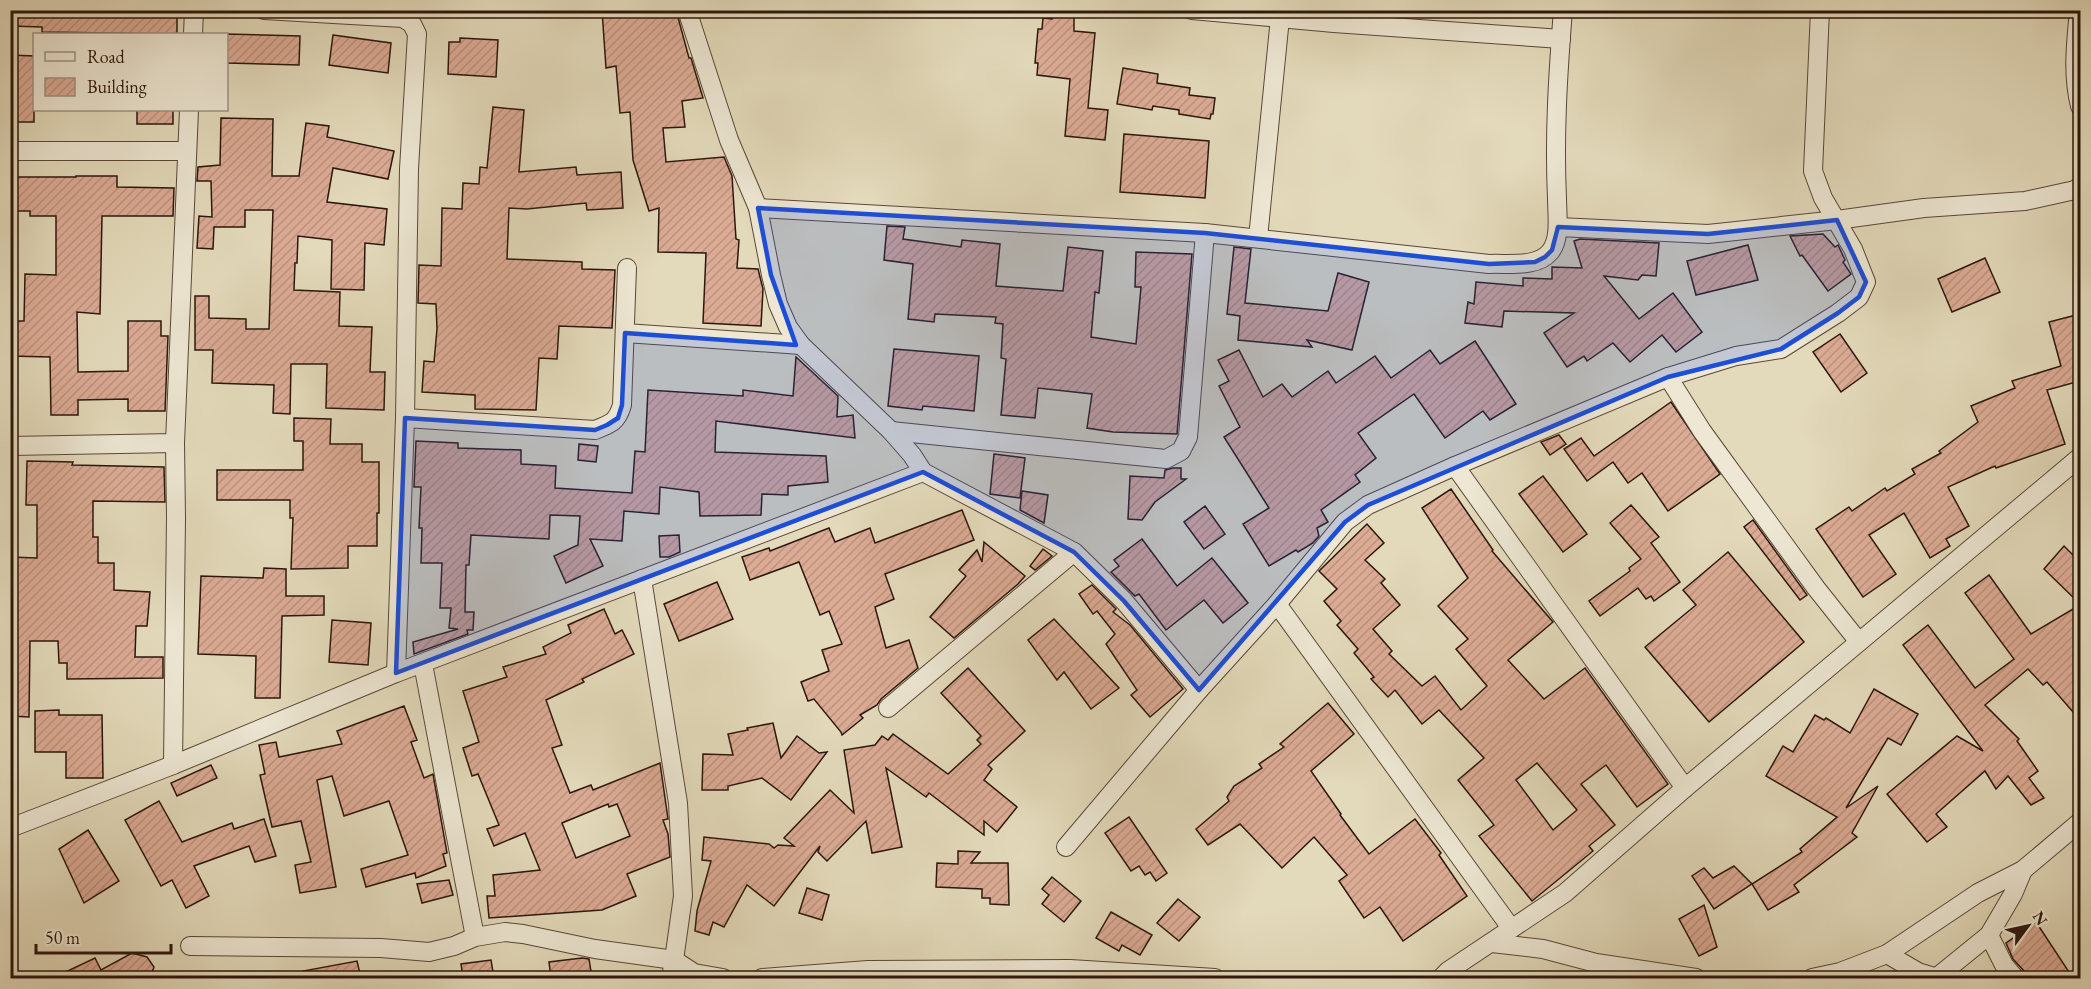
<svg xmlns="http://www.w3.org/2000/svg" width="2091" height="989" viewBox="0 0 2091 989" font-family="'EB Garamond',serif">
<defs>
<pattern id="building-hatch" width="6" height="6" patternUnits="userSpaceOnUse" patternTransform="scale(1.5)"><rect width="6" height="6" fill="#dcab95"/><path d="M-1 1l2-2M0 6l6-6M5 7l2-2" fill="none" stroke="#bd927f"/></pattern>
</defs>
<rect width="100%" height="100%" fill="#e3dabb"/>
<filter id="stains"><feTurbulence type="fractalNoise" baseFrequency=".00333" numOctaves="4"/><feColorMatrix values="0 0 0 0 .2 0 0 0 0 .09 0 0 0 0 .02 0 0 0 .5 -.17"/></filter>
<radialGradient id="worn" r=".72"><stop offset=".6" stop-color="#630" stop-opacity="0"/><stop offset="1" stop-color="#630" stop-opacity=".3"/></radialGradient>
<g fill="url(#building-hatch)" stroke="#2c160d" stroke-width="1.5" fill-rule="evenodd">
<polygon points="10,10 177,10 177,34 42,32 42,27 10,26"/>
<polygon points="602,10 676,10 689,58 691,58 703,98 682,101 685,127 663,128 666,162 724,157 732,176 736,239 739,240 737,268 758,269 763,289 761,326 703,323 706,253 658,252 659,208 649,211 633,160 630,112 620,113 616,66 606,68"/>
<polygon points="1053,10 1074,10 1074,31 1095,33 1088,108 1108,110 1105,140 1065,136 1070,79 1037,75 1038,63 1035,63 1038,29 1042,29 1043,18 1052,19"/>
<polygon points="226,34 300,36 299,65 226,63"/>
<polygon points="333,35 391,43 388,73 329,65"/>
<polygon points="460,38 498,40 496,77 448,74 449,42 460,42"/>
<polygon points="10,55 34,56 34,122 10,122"/>
<polygon points="1123,68 1158,74 1157,83 1190,88 1189,95 1215,98 1213,114 1211,114 1210,119 1179,114 1179,110 1153,106 1152,110 1117,104"/>
<polygon points="493,107 524,110 519,172 576,167 577,175 621,172 623,208 587,210 586,203 527,209 509,208 507,259 582,262 582,269 615,270 612,328 559,326 557,359 539,358 536,410 475,409 475,395 422,392 424,361 434,362 437,329 436,304 418,303 419,265 441,266 442,208 462,209 463,183 479,184 480,167 487,168"/>
<rect x="137" y="110" width="36" height="14"/>
<polygon points="221,118 273,119 272,176 299,176 306,123 329,126 327,137 394,151 388,179 333,168 327,202 387,209 384,245 365,243 364,290 331,289 332,240 298,236 297,263 295,263 294,290 340,292 339,326 372,327 370,372 385,372 384,410 326,408 327,364 291,364 290,414 273,413 274,385 212,383 213,350 195,350 195,296 209,296 209,318 246,319 246,329 269,329 273,210 245,210 245,227 214,227 213,249 197,248 199,216 212,217 211,181 197,181 198,167 220,165"/>
<polygon points="1124,134 1209,141 1205,198 1120,192"/>
<polygon points="76,176 117,176 117,187 174,188 173,216 102,216 100,314 77,312 78,372 128,371 128,321 161,321 161,336 168,336 165,411 128,411 128,399 78,400 78,415 51,415 50,357 10,356 10,321 24,321 25,274 56,275 56,216 30,216 30,211 10,211 10,177 76,177"/>
<polygon points="887,226 905,227 903,239 961,247 962,240 1000,244 996,286 1063,291 1068,247 1103,251 1099,293 1095,292 1091,337 1136,344 1141,287 1135,287 1136,252 1192,254 1177,434 1113,432 1087,428 1092,394 1038,388 1035,418 1001,415 1006,359 1001,358 1003,324 995,323 996,317 935,314 934,322 908,319 913,264 884,260"/>
<polygon points="1823,234 1835,247 1838,245 1845,260 1843,262 1851,274 1828,291 1802,255 1800,256 1790,236"/>
<polygon points="1580,239 1659,243 1656,276 1642,275 1638,280 1604,276 1639,319 1673,293 1702,332 1676,352 1662,335 1630,362 1613,343 1587,361 1584,356 1567,367 1544,333 1574,313 1504,311 1502,327 1465,323 1468,302 1474,304 1476,282 1523,286 1523,278 1552,279 1552,267 1582,268 1574,241"/>
<polygon points="1748,245 1758,280 1696,295 1687,261"/>
<polygon points="1234,247 1251,249 1245,303 1328,311 1338,273 1369,282 1352,350 1307,340 1312,347 1238,340 1240,316 1227,314"/>
<polygon points="1985,258 2000,292 1952,312 1938,279"/>
<polygon points="2080,314 2080,381 2047,390 2065,444 1996,468 1995,466 1948,487 1969,526 1946,539 1950,546 1930,558 1904,513 1869,535 1896,574 1863,597 1816,529 1849,507 1852,511 1885,488 1887,491 1915,474 1912,469 1941,453 1939,451 1978,422 1971,406 2015,388 2012,381 2061,366 2049,322"/>
<polygon points="1840,334 1867,373 1841,392 1813,352"/>
<polygon points="1475,341 1516,404 1490,420 1483,411 1445,438 1414,394 1358,433 1376,458 1355,475 1360,482 1321,510 1328,522 1317,528 1319,536 1313,543 1298,552 1296,550 1269,566 1243,524 1269,508 1224,437 1240,427 1219,386 1229,381 1218,360 1239,350 1263,397 1282,384 1292,397 1328,371 1336,383 1375,356 1391,378 1430,350 1440,364"/>
<polygon points="894,349 979,356 974,411 923,406 922,410 888,406"/>
<polygon points="796,357 838,396 837,417 853,415 855,438 716,421 715,452 826,456 828,482 788,486 788,495 762,494 761,515 700,516 699,492 660,487 659,514 624,511 622,541 590,539 603,566 566,583 554,556 578,545 580,516 550,515 549,539 471,535 469,565 466,565 465,612 474,612 473,630 467,630 468,634 414,654 413,642 458,629 449,628 451,608 440,608 442,563 421,563 422,528 419,528 421,487 414,487 416,441 458,443 458,448 521,450 521,464 556,466 555,488 632,493 635,451 645,452 648,390 743,396 743,390 793,396"/>
<polygon points="1671,402 1720,474 1668,511 1642,473 1628,483 1613,462 1587,481 1564,449 1581,438 1594,456"/>
<polygon points="294,418 331,419 330,444 362,444 362,462 379,462 379,513 377,513 377,546 348,546 348,568 291,569 293,518 290,518 290,500 217,500 217,470 303,470 303,441 294,441"/>
<polygon points="1559,435 1566,444 1550,455 1541,442"/>
<polygon points="579,444 598,446 596,462 578,460"/>
<polygon points="994,454 1025,458 1020,498 990,494"/>
<polygon points="27,461 73,462 72,465 164,467 165,502 93,501 93,537 98,537 98,563 114,563 114,590 150,592 147,626 136,626 135,657 163,657 163,678 67,679 67,663 59,663 58,641 30,641 29,717 10,716 10,557 37,558 37,505 26,505"/>
<polygon points="1173,468 1181,468 1181,479 1186,479 1155,502 1142,520 1128,519 1130,476 1164,478 1165,470"/>
<polygon points="1543,476 1587,534 1563,552 1519,494"/>
<path d="M1451 489 1493 550 1492 551 1553 622 1508 660 1544 699 1585 668 1668 784 1637 807 1606 765 1581 784 1615 825 1589 846 1593 851 1532 901 1479 836 1494 825 1458 780 1484 758 1439 710 1422 724 1395 690 1388 697 1371 679 1374 677 1354 653 1358 649 1337 625 1341 621 1324 601 1337 589 1319 571 1367 524 1384 543 1365 560 1385 579 1381 583 1400 605 1373 629 1392 651 1389 654 1422 686 1435 676 1461 710 1487 686 1456 649 1468 639 1438 606 1468 578 1422 508ZM1537 763 1577 810 1553 830 1516 780Z"/>
<polygon points="1022,491 1048,495 1044,523 1020,510"/>
<polygon points="1631,505 1659,537 1651,543 1680,582 1654,601 1651,596 1646,599 1638,588 1600,616 1589,601 1630,571 1629,568 1641,559 1610,523"/>
<polygon points="1205,506 1225,534 1204,549 1184,522"/>
<polygon points="962,510 974,540 885,574 894,599 875,607 886,648 909,640 918,668 881,699 877,705 860,715 863,718 842,735 841,732 814,699 808,701 801,682 829,671 822,650 842,644 829,611 820,615 799,562 750,580 742,557 769,548 770,551 829,528 835,542 870,528 875,543"/>
<polygon points="1753,520 1807,595 1800,600 1744,527"/>
<polygon points="679,535 680,552 669,557 660,557 659,536"/>
<polygon points="1142,539 1177,586 1212,558 1248,603 1223,623 1204,600 1166,630 1139,594 1135,596 1111,572 1119,566 1114,560"/>
<polygon points="984,542 1025,576 1018,584 954,638 930,617 966,576 959,570 977,550 982,562"/>
<polygon points="2064,546 2080,562 2080,604 2044,569"/>
<polygon points="1043,549 1052,556 1035,570 1030,566"/>
<polygon points="1728,552 1804,642 1709,722 1645,647 1696,605 1683,590"/>
<polygon points="264,568 286,569 286,596 324,596 324,615 282,616 280,698 255,698 256,656 198,654 201,576 263,578"/>
<polygon points="1989,575 2031,634 2073,609 2080,618 2080,720 2047,682 2043,685 2028,669 1985,705 2019,739 2017,741 2038,771 2029,778 2044,798 2031,805 2008,776 1996,789 1985,771 1936,814 1947,827 1927,842 1887,794 1957,736 1983,751 1903,645 1928,625 1975,688 2014,659 1965,593"/>
<polygon points="717,582 733,619 679,641 664,604"/>
<polygon points="1092,585 1116,609 1113,612 1130,625 1183,689 1150,717 1131,695 1137,690 1106,644 1115,634 1097,611 1093,614 1079,594"/>
<path d="M604 609 615 634 622 630 634 654 582 679 584 682 546 700 562 745 552 748 570 793 591 785 593 790 660 763 668 819 663 820 668 834 670 857 627 874 636 896 602 910 489 918 487 896H495L493 875 540 870 525 833 494 846 487 829 499 825 478 774 472 776 463 748 479 742 463 691 507 677 503 667 546 654 543 647 571 633 568 625ZM608 804 609 807 617 804 630 836 576 858 562 823Z"/>
<polygon points="1054,619 1119,688 1091,709 1064,672 1057,680 1028,640"/>
<polygon points="332,620 371,623 368,665 329,662"/>
<polygon points="968,668 1025,731 988,765 992,769 984,780 1017,807 997,832 984,821 984,835 929,793 926,797 886,768 902,847 872,853 866,821 827,861 818,852 820,846 774,906 747,885 724,927 713,922 709,935 695,931 697,911 711,861 702,860 704,837 769,844 774,848 778,845 794,846 784,838 830,790 854,813 844,750 875,745 882,736 888,740 893,734 948,774 981,744 977,740 981,736 941,693"/>
<polygon points="1874,689 1918,714 1901,745 1888,738 1846,808 1878,786 1852,833 1857,837 1794,885 1799,892 1768,910 1752,884 1802,852 1800,849 1837,817 1766,776 1783,746 1793,752 1815,715 1824,720 1826,718 1850,733"/>
<polygon points="1328,703 1354,734 1311,771 1341,814 1340,815 1369,854 1415,819 1441,853 1439,855 1467,896 1403,941 1380,907 1364,918 1339,881 1347,875 1314,837 1282,868 1240,824 1208,845 1196,829 1229,801 1227,797 1234,786 1262,768 1259,764 1284,747 1280,744"/>
<polygon points="404,706 417,740 411,742 424,778 433,774 447,853 443,854 446,866 416,878 415,873 366,887 361,869 408,855 389,801 344,816 332,776 317,780 336,887 300,893 295,865 311,862 301,821 272,827 260,775 265,774 259,745 276,742 279,757 342,744 337,731"/>
<polygon points="59,710 59,715 102,715 103,778 66,778 66,752 35,752 35,711"/>
<polygon points="773,723 781,758 797,736 819,753 827,752 791,800 762,778 728,786 728,790 702,790 703,754 733,755 728,734 748,730 747,728"/>
<polygon points="211,765 217,778 177,796 171,783"/>
<polygon points="159,801 182,842 232,823 234,829 264,819 276,856 255,862 249,846 194,866 209,896 186,908 172,880 161,886 125,820"/>
<polygon points="1129,817 1167,873 1156,881 1150,872 1145,875 1139,866 1131,871 1105,833"/>
<polygon points="88,830 119,881 84,903 59,849"/>
<polygon points="958,851 980,852 971,863 1008,863 1009,905 990,904 990,898 982,898 982,889 936,887 937,863 958,864"/>
<polygon points="1734,866 1752,884 1714,909 1692,876 1704,868 1713,878"/>
<polygon points="1052,877 1081,901 1064,922 1042,904 1049,895 1042,889"/>
<polygon points="449,880 453,895 422,903 417,884"/>
<polygon points="807,888 829,895 822,920 799,913"/>
<polygon points="1178,899 1200,917 1179,941 1157,923"/>
<polygon points="1704,905 1717,947 1699,956 1679,919"/>
<polygon points="1111,912 1152,935 1140,955 1122,945 1119,951 1096,938"/>
<polygon points="2036,922 2069,972 2060,978 2026,978 2024,971 2013,959 2006,943"/>
<polygon points="132,953 147,957 154,967 150,978 53,978 95,958 101,970"/>
<polygon points="582,958 589,959 592,978 551,978 549,962"/>
<polygon points="491,960 494,978 463,978 461,964"/>
<polygon points="357,961 361,978 303,978 303,971"/>
</g>
<g fill="none" stroke-linecap="round" stroke-linejoin="round">
<g stroke="#5a4738" stroke-width="20">
<g id="street">
<polyline points="264,10 403,18 412,24 417,34 409,169 405,418 396,673"/>
<polyline points="687,10 729,140 758,208 771,275 778,304 788,327 801,345 891,431 912,455 923,472 1074,552"/>
<polyline points="1192,10 1334,23 1561,39"/>
<path d="M2079 10C2076 43 2072 74 2080 106"/>
<polyline points="193,34 194,10"/>
<polyline points="10,151 187,151"/>
<path d="M758 208 1205 233 1489 264C1508 263 1537 268 1550 252 1561 239 1557 214 1557 198 1554 136 1558 73 1563 10"/>
<polyline points="1558,227 1708,234 1837,220 1924,208 2025,201 2075,190 2080,186"/>
<polyline points="1258,238 1280,18"/>
<polyline points="625,333 801,345"/>
<polyline points="1668,377 1702,431 1816,588 1859,642"/>
<path d="M405 418 595 430C611 424 617 422 622 405L627 268"/>
<polyline points="891,431 1166,459 1181,451 1188,437 1205,233"/>
<polyline points="10,446 175,443"/>
<polyline points="1455,466 1685,788"/>
<polyline points="642,579 678,803 683,896 674,960 694,973 723,978"/>
<polyline points="1277,604 1511,928"/>
<polyline points="423,664 475,937"/>
<polyline points="888,708 1074,552 1124,601 1199,690"/>
<polyline points="173,765 176,518 175,443 189,110"/>
<polyline points="10,828 173,765 396,673 923,472"/>
<polyline points="1066,847 1199,690 1277,604 1345,522 1368,505 1455,466 1668,377 1736,356 1781,349 1838,313 1859,297 1866,282 1853,249 1823,198 1813,171 1820,10"/>
<polyline points="1989,935 2004,965 2015,978"/>
<polyline points="1492,943 1543,949 1596,963 1696,978"/>
<polyline points="190,946 381,948 429,952 454,946 475,937 505,932 523,934 595,949 674,960 671,978"/>
<polyline points="1887,954 1918,972 1938,978"/>
<polyline points="762,978 868,970 1070,969 1215,978"/>
<polyline points="1441,978 1448,971 1565,893 1685,788 2080,457"/>
<polyline points="1812,978 1840,972 1887,954 1978,893 2023,870 2080,822"/>
<polyline points="1936,978 1989,935 2013,894 2023,870"/>
</g>
</g>
<use href="#street" stroke="#ede7d3" stroke-width="18"/>
</g>
<path fill="#1d4ed8" fill-opacity="0.2" stroke="#1d4ed8" stroke-width="4.5" stroke-linejoin="round" d="M758 208 1205 233 1489 264 1535 262 1545 257 1552 250 1558 227 1708 234 1837 220 1866 282 1859 297 1838 313 1781 349 1668 377 1368 505 1345 522 1199 690 1124 601 1074 552 923 472 396 673 405 418 595 430 607 425 618 418 622 405 625 333 796 345 771 275Z"/>
<rect width="2091" height="989" fill="none" stroke="#e3dabb" stroke-width="36"/>
<rect x="12" y="12" width="2067" height="965" fill="none" stroke="#2c160d" stroke-width="3"/>
<rect x="18" y="18" width="2055" height="953" fill="none" stroke="#2c160d" stroke-width="1.5"/>
<rect x="33" y="33" width="195" height="78" fill="#ede7d3" stroke="#a09384" stroke-width="1.5"/>
<rect x="45" y="52" width="30" height="9" fill="#ede7d3" stroke="#a09384" stroke-width="1.5"/>
<text x="87" y="63" font-size="18" fill="#2c160d">Road</text>
<rect x="45" y="78" width="30" height="18" fill="url(#building-hatch)" stroke="#a09384" stroke-width="1.5"/>
<text x="87" y="93" font-size="18" fill="#2c160d">Building</text>
<g transform="translate(2028 926) rotate(57)" stroke="#ede7d3" stroke-width="4.5" paint-order="stroke">
<path d="M0-4.5L10 22L0 15L-10 22Z" fill="#2c160d"/>
<text y="-9" font-size="16" font-weight="bold" text-anchor="middle" fill="#2c160d">N</text>
</g>
<path d="M36 944v9h135v-9" fill="none" stroke="#2c160d" stroke-width="3"/>
<text x="45" y="944" font-size="18" fill="#2c160d" stroke="#ede7d3" stroke-width="4.5" paint-order="stroke">50 m</text>
<rect width="100%" height="100%" filter="url(#stains)"/>
<rect width="100%" height="100%" fill="url(#worn)"/>
</svg>
